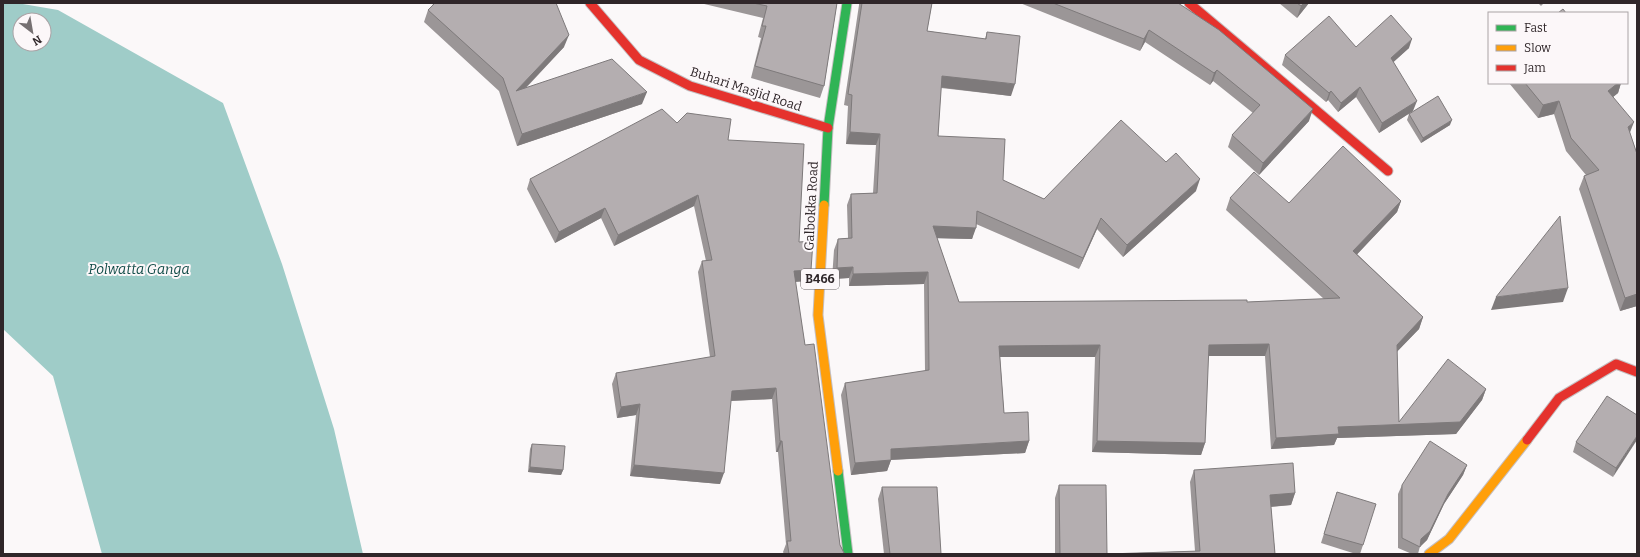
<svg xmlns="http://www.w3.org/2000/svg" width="1640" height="557" viewBox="0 0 1640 557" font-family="Bitter,serif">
<rect width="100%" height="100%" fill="#fbf8f9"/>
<path fill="#9fccc8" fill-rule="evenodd" d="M3 3H17L58 10 223 103 282 264 334 429 363 554H102L53 376 3 329ZM20 20H44V44H20Z"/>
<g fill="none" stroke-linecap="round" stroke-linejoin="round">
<g stroke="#c5bfc1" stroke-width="11">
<g id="fast">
<polyline points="824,205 828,128 847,3"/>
<polyline points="838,471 848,554"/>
</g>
</g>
<g stroke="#c5bfc1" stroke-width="11">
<g id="slow">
<polyline points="824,205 818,315 838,471"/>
<polyline points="1429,554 1449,539 1527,440"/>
</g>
</g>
<g stroke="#c5bfc1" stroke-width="11">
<g id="jam">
<polyline points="590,3 639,60 690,86 828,128"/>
<polyline points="1189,3 1388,171"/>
<polyline points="1527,440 1559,398 1616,364 1637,372"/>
</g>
</g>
<use href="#fast" stroke="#30b455" stroke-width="9"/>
<use href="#slow" stroke="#ff9f0a" stroke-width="9"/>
<use href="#jam" stroke="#e5322d" stroke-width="9"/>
</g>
<g fill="#9b9697">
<polygon points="432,3 556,3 564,47 526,88 642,104 517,146 499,91 424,22 428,10 433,5"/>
<polygon points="700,3 837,3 824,86 820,98 751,78 761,38 758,37 763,18"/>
<polygon points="859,3 932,3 927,31 985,39 987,32 1011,96 941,88 938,136 1003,180 1044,199 1196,191 1123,257 1097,229 1079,269 976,224 972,239 937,238 959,302 1247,302 1324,299 1226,210 1230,198 1289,203 1401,201 1397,212 1357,254 1423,317 1419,329 1397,351 1399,422 1486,389 1482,400 1456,434 1337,438 1334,445 1271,449 1265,356 1208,356 1205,443 1201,455 1092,452 1095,357 1000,357 1004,413 1029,441 1025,453 891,460 887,471 851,475 841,395 845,383 925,371 924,284 849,286 849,278 832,279 834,250 838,239 848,238 847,205 851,194 873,193 876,145 846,144 848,106 844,105 859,5"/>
<polygon points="1020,3 1178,3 1309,121 1259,175 1228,147 1232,135 1253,113 1213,81 1210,85 1145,42 1140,51"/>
<polygon points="1279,3 1309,3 1297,18"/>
<polygon points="1538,3 1544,3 1541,6"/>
<polygon points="1356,47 1409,48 1393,62 1413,111 1379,133 1356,97 1338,112 1328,100 1326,102 1282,65 1285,55"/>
<polygon points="1509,83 1621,83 1618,93 1613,97 1630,133 1637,154 1637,306 1620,311 1579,189 1584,176 1586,175 1566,151 1554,114 1538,118"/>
<polygon points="1409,114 1450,125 1421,143 1407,120"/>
<polygon points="677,123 728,140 799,242 811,270 807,281 795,282 805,345 840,545 845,554 784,554 783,552 786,544 778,452 776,452 772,399 730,401 720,484 630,476 636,415 617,418 612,384 616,373 710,357 698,272 702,261 706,261 694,206 614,246 601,218 555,243 527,189 530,179"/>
<polygon points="1637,415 1613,477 1573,452 1576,442"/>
<polygon points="532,444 563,470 561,475 528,472 530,449"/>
<polygon points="1467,465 1463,475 1444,504 1427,540 1420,546 1418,554 1412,554 1398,548 1398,494 1402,485"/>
<polygon points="1194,470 1295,493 1291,505 1271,507 1275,554 1055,554 1055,498 1059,485 1107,554 1195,551 1190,482"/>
<polygon points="882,487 941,554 884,554 878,499"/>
<polygon points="1337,492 1363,545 1360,554 1356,554 1321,543"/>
</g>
<g fill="#7e7a7b">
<polygon points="1304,3 1309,3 1297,18 1301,6"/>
<polygon points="1149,30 1145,42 1140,51 1144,39"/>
<polygon points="569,35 564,47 511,103 516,91"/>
<polygon points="1412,39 1409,48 1387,68 1391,58"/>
<polygon points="1217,70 1213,81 1210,85 1214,73"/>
<polygon points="942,76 1015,84 1011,96 938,87"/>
<polygon points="1618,83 1621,83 1618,93 1603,105 1608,91"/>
<polygon points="1360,87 1356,97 1338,112 1341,103"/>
<polygon points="1331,91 1328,100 1326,102 1329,93"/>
<polygon points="647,92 642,104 517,146 522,134"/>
<polygon points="1417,101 1413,111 1379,133 1382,123"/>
<polygon points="1559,101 1554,114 1538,118 1543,105"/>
<polygon points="1313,109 1309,121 1259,175 1263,163"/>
<polygon points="1452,120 1450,125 1421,143 1423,138"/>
<polygon points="1634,122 1629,135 1628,127"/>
<polygon points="850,132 880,134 876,145 846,144"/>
<polygon points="1200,179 1196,191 1123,257 1127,245"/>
<polygon points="698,195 694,206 614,246 618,235"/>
<polygon points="1401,201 1397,212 1349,263 1353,251"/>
<polygon points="605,208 601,218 555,243 559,232"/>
<polygon points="1101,218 1097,229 1079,269 1083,258"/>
<polygon points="933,226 976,228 972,239 929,238"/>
<polygon points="853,267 849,278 832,279 837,268"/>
<polygon points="811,270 807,281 790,282 794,271"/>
<polygon points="928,272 924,284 849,286 853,274"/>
<polygon points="1568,288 1563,302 1491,310 1496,297"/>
<polygon points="1637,294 1637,306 1620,311 1625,298"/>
<polygon points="1423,317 1419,329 1393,356 1397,345"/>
<polygon points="1269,344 1265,356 1205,356 1209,345"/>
<polygon points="1100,345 1095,357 995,357 999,346"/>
<polygon points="776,388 772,399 728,401 732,391"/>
<polygon points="1486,389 1482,400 1456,434 1337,438 1334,445 1271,449 1276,438 1338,427 1460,422"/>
<polygon points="640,404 636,415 617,418 621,407"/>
<polygon points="1637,436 1637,440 1613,477 1616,468"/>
<polygon points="780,441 782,441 778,452 776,452"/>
<polygon points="1029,441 1025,453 887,460 891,449"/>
<polygon points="1097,441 1205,443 1201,455 1092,452"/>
<polygon points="891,460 887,471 851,475 855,463"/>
<polygon points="634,465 724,473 720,484 630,476"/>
<polygon points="1467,465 1463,475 1444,504 1427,540 1420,547 1421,539 1448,494"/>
<polygon points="530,467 563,470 561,475 528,472"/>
<polygon points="1295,493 1291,505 1266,507 1270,495"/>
</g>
<g fill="#b4aeb0" stroke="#7e7a7b">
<polygon points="435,3 556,3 569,35 516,91 612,59 647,92 522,134 503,78 428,10"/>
<polygon points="753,3 837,3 824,86 755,66 766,26 762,26 767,6"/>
<polygon points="862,3 932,3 927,31 986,39 987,32 1020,36 1015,84 942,76 938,136 1005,139 1003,180 1044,199 1121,120 1166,162 1176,153 1200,179 1127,245 1101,218 1083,258 977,211 976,228 933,226 959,302 1247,300 1247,302 1340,298 1230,198 1254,172 1289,203 1343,146 1401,201 1353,251 1423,317 1397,345 1399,422 1448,359 1486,389 1460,422 1338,427 1339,434 1276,438 1269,344 1209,345 1205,443 1097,441 1100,345 999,346 1004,413 1028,412 1029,441 891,449 891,460 855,463 845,383 929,370 928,272 853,274 853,267 837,268 838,239 852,238 851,194 877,193 880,134 850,132 852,95 848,94"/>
<polygon points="1053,3 1178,3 1219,30 1313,109 1263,163 1232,135 1260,105 1217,70 1214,73 1149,30 1144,39"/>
<polygon points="1297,3 1304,3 1301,6"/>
<polygon points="1563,9 1566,13 1558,13"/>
<polygon points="1391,15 1412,39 1391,58 1417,101 1382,123 1360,87 1341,103 1331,91 1329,93 1285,55 1329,16 1356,47"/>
<polygon points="1525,83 1618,83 1608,91 1634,122 1628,127 1637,154 1637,294 1625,298 1584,176 1599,170 1571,138 1559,101 1543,105"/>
<polygon points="1438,96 1452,120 1423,138 1409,114"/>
<polygon points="662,109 677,123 687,113 731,119 728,140 804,144 799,242 813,241 811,270 794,271 805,345 814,344 840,545 844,553 845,554 789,554 787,541 791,541 782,441 780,441 776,388 732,391 724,473 634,465 640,404 621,407 616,373 715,356 702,261 712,260 698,195 618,235 605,208 559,232 530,179"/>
<polygon points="1560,216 1568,288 1496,297"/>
<polygon points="1607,396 1637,415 1637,436 1616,468 1576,442"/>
<polygon points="1430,441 1467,465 1448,494 1430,531 1421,539 1420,547 1402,538 1402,485"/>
<polygon points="532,444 565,446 563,470 530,467"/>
<polygon points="1293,463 1295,493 1270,495 1275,554 1060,554 1059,485 1106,485 1107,554 1200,551 1194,470"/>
<polygon points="882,487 937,487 941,554 890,554"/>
<polygon points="1337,492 1376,504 1363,545 1324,534"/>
</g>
<g text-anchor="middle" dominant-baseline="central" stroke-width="4" stroke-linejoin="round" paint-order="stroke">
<rect fill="#fcf7f9" stroke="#6c6567" stroke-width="1" x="801" y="269" width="38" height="20" rx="3"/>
<g font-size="12" font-weight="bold" fill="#2f2629">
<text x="820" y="279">B466</text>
</g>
<g font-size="13" fill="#2f2629" stroke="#fcf7f9">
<text transform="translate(746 89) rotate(18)">Buhari Masjid Road</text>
<text transform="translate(811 206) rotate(-87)">Galbokka Road</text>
</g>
<g font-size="14" font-style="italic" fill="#124d49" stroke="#fcf7f9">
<text x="139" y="269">Polwatta Ganga</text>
</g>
</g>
<rect width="1640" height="557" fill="none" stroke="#2f2629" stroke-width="8"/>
<rect x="1488" y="12" width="140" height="72" fill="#fcf7f9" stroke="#aaa3a6"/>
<rect x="1496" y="25" width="20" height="6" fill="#30b455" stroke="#aaa3a6"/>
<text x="1524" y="32" font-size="12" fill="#2f2629">Fast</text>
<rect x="1496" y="45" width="20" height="6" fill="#ff9f0a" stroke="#aaa3a6"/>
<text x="1524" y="52" font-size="12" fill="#2f2629">Slow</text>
<rect x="1496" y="65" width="20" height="6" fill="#e5322d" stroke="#aaa3a6"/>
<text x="1524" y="72" font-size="12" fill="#2f2629">Jam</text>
<g transform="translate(32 32) rotate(149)"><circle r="19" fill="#fcf7f9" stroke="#aaa3a6"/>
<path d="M0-3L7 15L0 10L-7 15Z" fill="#767072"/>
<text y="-6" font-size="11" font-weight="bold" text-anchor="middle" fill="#2f2629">N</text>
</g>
</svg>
